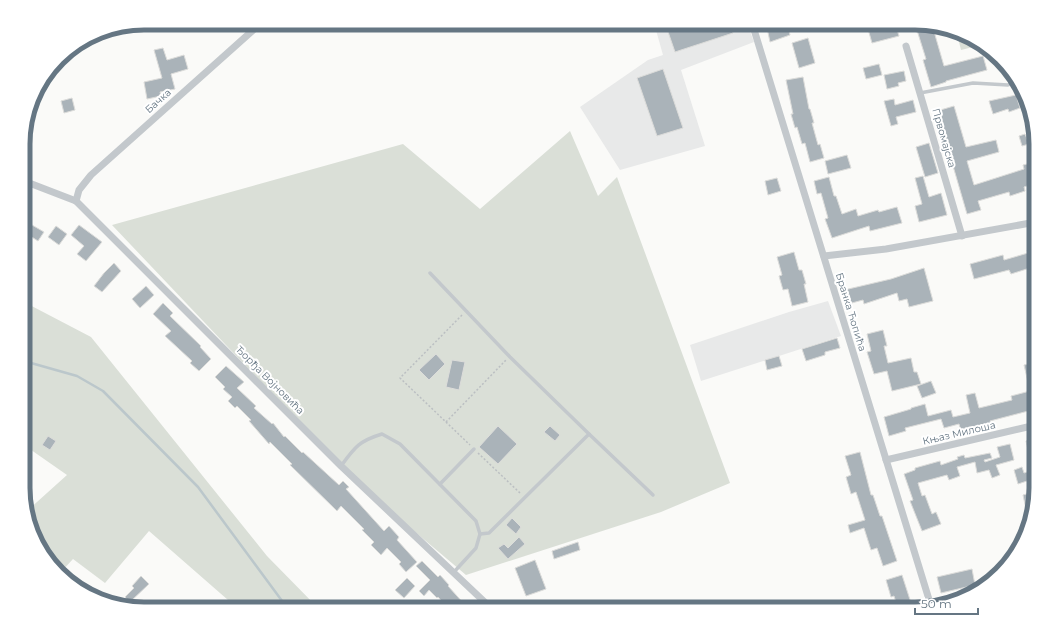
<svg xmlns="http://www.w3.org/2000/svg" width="1059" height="632" viewBox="0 0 1059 632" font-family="Montserrat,sans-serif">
<rect width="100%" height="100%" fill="#fafaf8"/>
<g fill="#e8e9e9">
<polygon points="654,23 747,23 754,42 681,70 705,146 620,170 580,107 648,60 663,55"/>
<polygon points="828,301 841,336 701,381 690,345 789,312"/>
</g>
<g fill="#dadfd7">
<polygon points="957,34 975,39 981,45 961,50"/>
<polygon points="570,131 598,196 617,177 730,483 661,512 466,575 355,481 112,225 403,144 480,209"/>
<polygon points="24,302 91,337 267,556 319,609 222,609 228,600 149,531 105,583 73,559 61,572 43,555 27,511 67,475 24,445"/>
</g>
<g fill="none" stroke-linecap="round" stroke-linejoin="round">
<polyline stroke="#bbc7cb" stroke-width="2.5" points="24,361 77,376 103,391 198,487 288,609"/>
</g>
<g fill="#aab3b9" stroke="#dcdcda">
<polygon points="206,23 216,23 218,28 208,31"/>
<polygon points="677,23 730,23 733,33 675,52 666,26"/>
<polygon points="766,23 787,23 790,35 770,42"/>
<polygon points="801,23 824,23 824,24 804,31"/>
<polygon points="888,23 895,23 899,36 872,43 868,29"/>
<polygon points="922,25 933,28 944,66 983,56 987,70 946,81 946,82 931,87 923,60 926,59 916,27"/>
<polygon points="808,38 815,63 799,68 792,43"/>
<polygon points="163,48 167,60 184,55 188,69 171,74 175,89 160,92 161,96 147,99 144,82 162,78 154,50"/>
<polygon points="879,64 882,75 866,79 863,68"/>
<polygon points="663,69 683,128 657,136 637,78"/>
<polygon points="904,71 906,81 898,83 899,86 887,89 884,75"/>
<polygon points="803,77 809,109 810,109 814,123 812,123 818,145 820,144 824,158 810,162 805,143 802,144 797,127 795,128 791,114 793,114 786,80"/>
<polygon points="1016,95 1020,108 1009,112 1008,109 993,114 989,101"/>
<polygon points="72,98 75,110 64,113 61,101"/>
<polygon points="894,99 895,105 913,100 916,112 896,117 898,124 891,126 884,101"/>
<polygon points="954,106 966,147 996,140 999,152 967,161 974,185 1024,169 1023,165 1036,162 1036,183 1024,187 1025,191 1010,196 1009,192 978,201 981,210 967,214 937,111"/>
<polygon points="1025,134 1029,144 1022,146 1019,136"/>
<polygon points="929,143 938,173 925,177 916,147"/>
<polygon points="847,155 851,168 828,174 825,161"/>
<polygon points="923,176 929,197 941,193 947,215 919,222 915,206 922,204 915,178"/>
<polygon points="829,177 834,196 836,196 842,214 856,209 858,216 878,210 879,212 897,207 902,223 870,231 869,226 832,238 825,219 828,218 821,193 817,194 814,181"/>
<polygon points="777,178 781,191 768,195 765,181"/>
<polygon points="32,225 44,232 38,241 27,234"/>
<polygon points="79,225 102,242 86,261 77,254 84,246 71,235"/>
<polygon points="56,226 67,234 59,245 48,237"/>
<polygon points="1036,247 1036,266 1011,274 1009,270 974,279 970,264 1003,255 1004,260 1028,253 1027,250"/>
<polygon points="794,252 799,270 802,270 806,284 804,284 808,302 792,306 788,289 783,290 779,276 782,275 777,257"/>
<polygon points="114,263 121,271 102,292 94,286 104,273"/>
<polygon points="924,268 933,301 909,307 907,299 899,301 897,293 864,304 863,300 848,304 844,290 891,279"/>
<polygon points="146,286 154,295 140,308 132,299"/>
<polygon points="163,303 173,313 170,316 201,346 200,347 211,359 199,371 190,363 192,361 165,336 171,331 153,314"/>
<polygon points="883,330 887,346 884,346 888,363 911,358 914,372 917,372 921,384 892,391 887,371 874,374 867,352 871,351 867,334"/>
<polygon points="837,338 840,348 825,352 825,355 806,361 802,349"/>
<polygon points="436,354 445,364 429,380 419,370"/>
<polygon points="779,356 782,366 767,370 765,360"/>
<polygon points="452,360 465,362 459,390 446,387"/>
<polygon points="1036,362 1036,409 990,421 991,424 972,428 973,429 961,432 959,424 944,428 941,419 905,428 906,431 889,436 884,417 911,409 911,408 925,404 928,416 951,410 953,417 970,413 966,395 975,393 979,408 1012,400 1011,396 1030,391 1024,365"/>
<polygon points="226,366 244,382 237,388 256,406 254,408 272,424 273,423 284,437 285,436 302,453 303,452 339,485 343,481 349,487 346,489 384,531 389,526 399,537 397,540 417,562 406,572 399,564 401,562 387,548 381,555 371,545 374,542 362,530 364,529 341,506 337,511 290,465 292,464 270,442 269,444 249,421 251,420 237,406 235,408 228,401 232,397 223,389 225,387 215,377"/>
<polygon points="931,381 936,393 922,398 917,386"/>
<polygon points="498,426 517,444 498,464 479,447"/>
<polygon points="550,426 560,435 555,441 544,432"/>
<polygon points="48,436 56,441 50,450 42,445"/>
<polygon points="1036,438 1036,456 1030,458 1026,441"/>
<polygon points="1010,444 1014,460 996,465 1000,475 992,478 989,470 977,473 975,462 957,467 960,476 949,480 947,475 918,483 922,496 925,495 932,514 936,512 941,524 922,531 910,501 913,500 904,474 915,470 915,468 940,461 941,465 958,459 957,457 964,455 965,458 990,453 992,458 984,460 985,462 1000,457 997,447"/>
<polygon points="860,452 871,495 873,495 880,516 882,516 897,561 883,566 877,548 871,550 864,528 850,533 848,525 865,520 856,492 851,494 846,477 851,475 845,456"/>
<polygon points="1022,467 1024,473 1036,469 1036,478 1018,484 1014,470"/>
<polygon points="1030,493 1033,506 1028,519 1023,495"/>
<polygon points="512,518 521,527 516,534 506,525"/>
<polygon points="519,537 525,544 508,559 498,548 504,544 508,548"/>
<polygon points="578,542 580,550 554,559 552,551"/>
<polygon points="535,560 546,589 526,596 515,568"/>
<polygon points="422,561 438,577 440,575 449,585 448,586 466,606 463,609 449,609 438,597 437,598 429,590 424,596 419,591 430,580 416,566"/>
<polygon points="972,569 975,585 941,593 937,577"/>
<polygon points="902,575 912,606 898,609 894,596 891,597 886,580"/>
<polygon points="141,576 149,584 130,602 125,597 134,588 132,586"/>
<polygon points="407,578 415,586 404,598 395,590"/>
</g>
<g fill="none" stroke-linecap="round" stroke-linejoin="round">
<g stroke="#bbbfc2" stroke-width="1.5" stroke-dasharray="2 2" stroke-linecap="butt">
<polyline points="462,315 400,378 470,445"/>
<polyline points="446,422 506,360"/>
<polyline points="478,453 520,493"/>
</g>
<g stroke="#c3c8cc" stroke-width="3.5">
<polyline points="920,93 973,83 1008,85 1017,81"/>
<polyline points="430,273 510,357 589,434 489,533 480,534"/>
<polyline points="589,434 653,495"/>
<path d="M341 466C355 447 359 441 382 434L400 444 476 521 480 534 476 548 454 572"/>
<polyline points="440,484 474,449"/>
</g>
<g stroke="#c3c8cc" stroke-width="7">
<polyline points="752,23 931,606"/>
<polyline points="906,46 962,236"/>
<polyline points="24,181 76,201 341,466 492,609"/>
<polyline points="76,201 79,190 91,175 261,23"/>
<polyline points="824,256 886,249 1036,222"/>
<polyline points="886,460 1036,425"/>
</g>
</g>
<g text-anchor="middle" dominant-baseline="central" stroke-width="4" stroke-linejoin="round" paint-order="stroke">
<g font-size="10" fill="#657683" stroke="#fff">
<text transform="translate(158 101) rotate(-42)">Бачка</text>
<text transform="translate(944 138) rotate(74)">Првомајска</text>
<text transform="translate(851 312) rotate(73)">Бранка Ћопића</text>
<text transform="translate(270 380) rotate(45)">Ђорђа Војновића</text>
<text transform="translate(959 433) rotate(-13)">Књаз Милоша</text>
</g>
</g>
<path d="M0 0H1059V632H0ZM144 30H915A114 114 0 0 1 1029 144V488A114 114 0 0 1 915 602H144A114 114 0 0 1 30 488V144A114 114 0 0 1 144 30Z" fill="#fff" fill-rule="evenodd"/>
<path fill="none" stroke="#657683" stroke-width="5" d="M144 30H915A114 114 0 0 1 1029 144V488A114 114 0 0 1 915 602H144A114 114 0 0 1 30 488V144A114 114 0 0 1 144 30Z"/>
<path d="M915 608v6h63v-6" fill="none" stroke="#657683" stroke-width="2"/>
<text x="921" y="608" font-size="12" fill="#657683" stroke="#ffffff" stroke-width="3" paint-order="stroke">50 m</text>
</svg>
